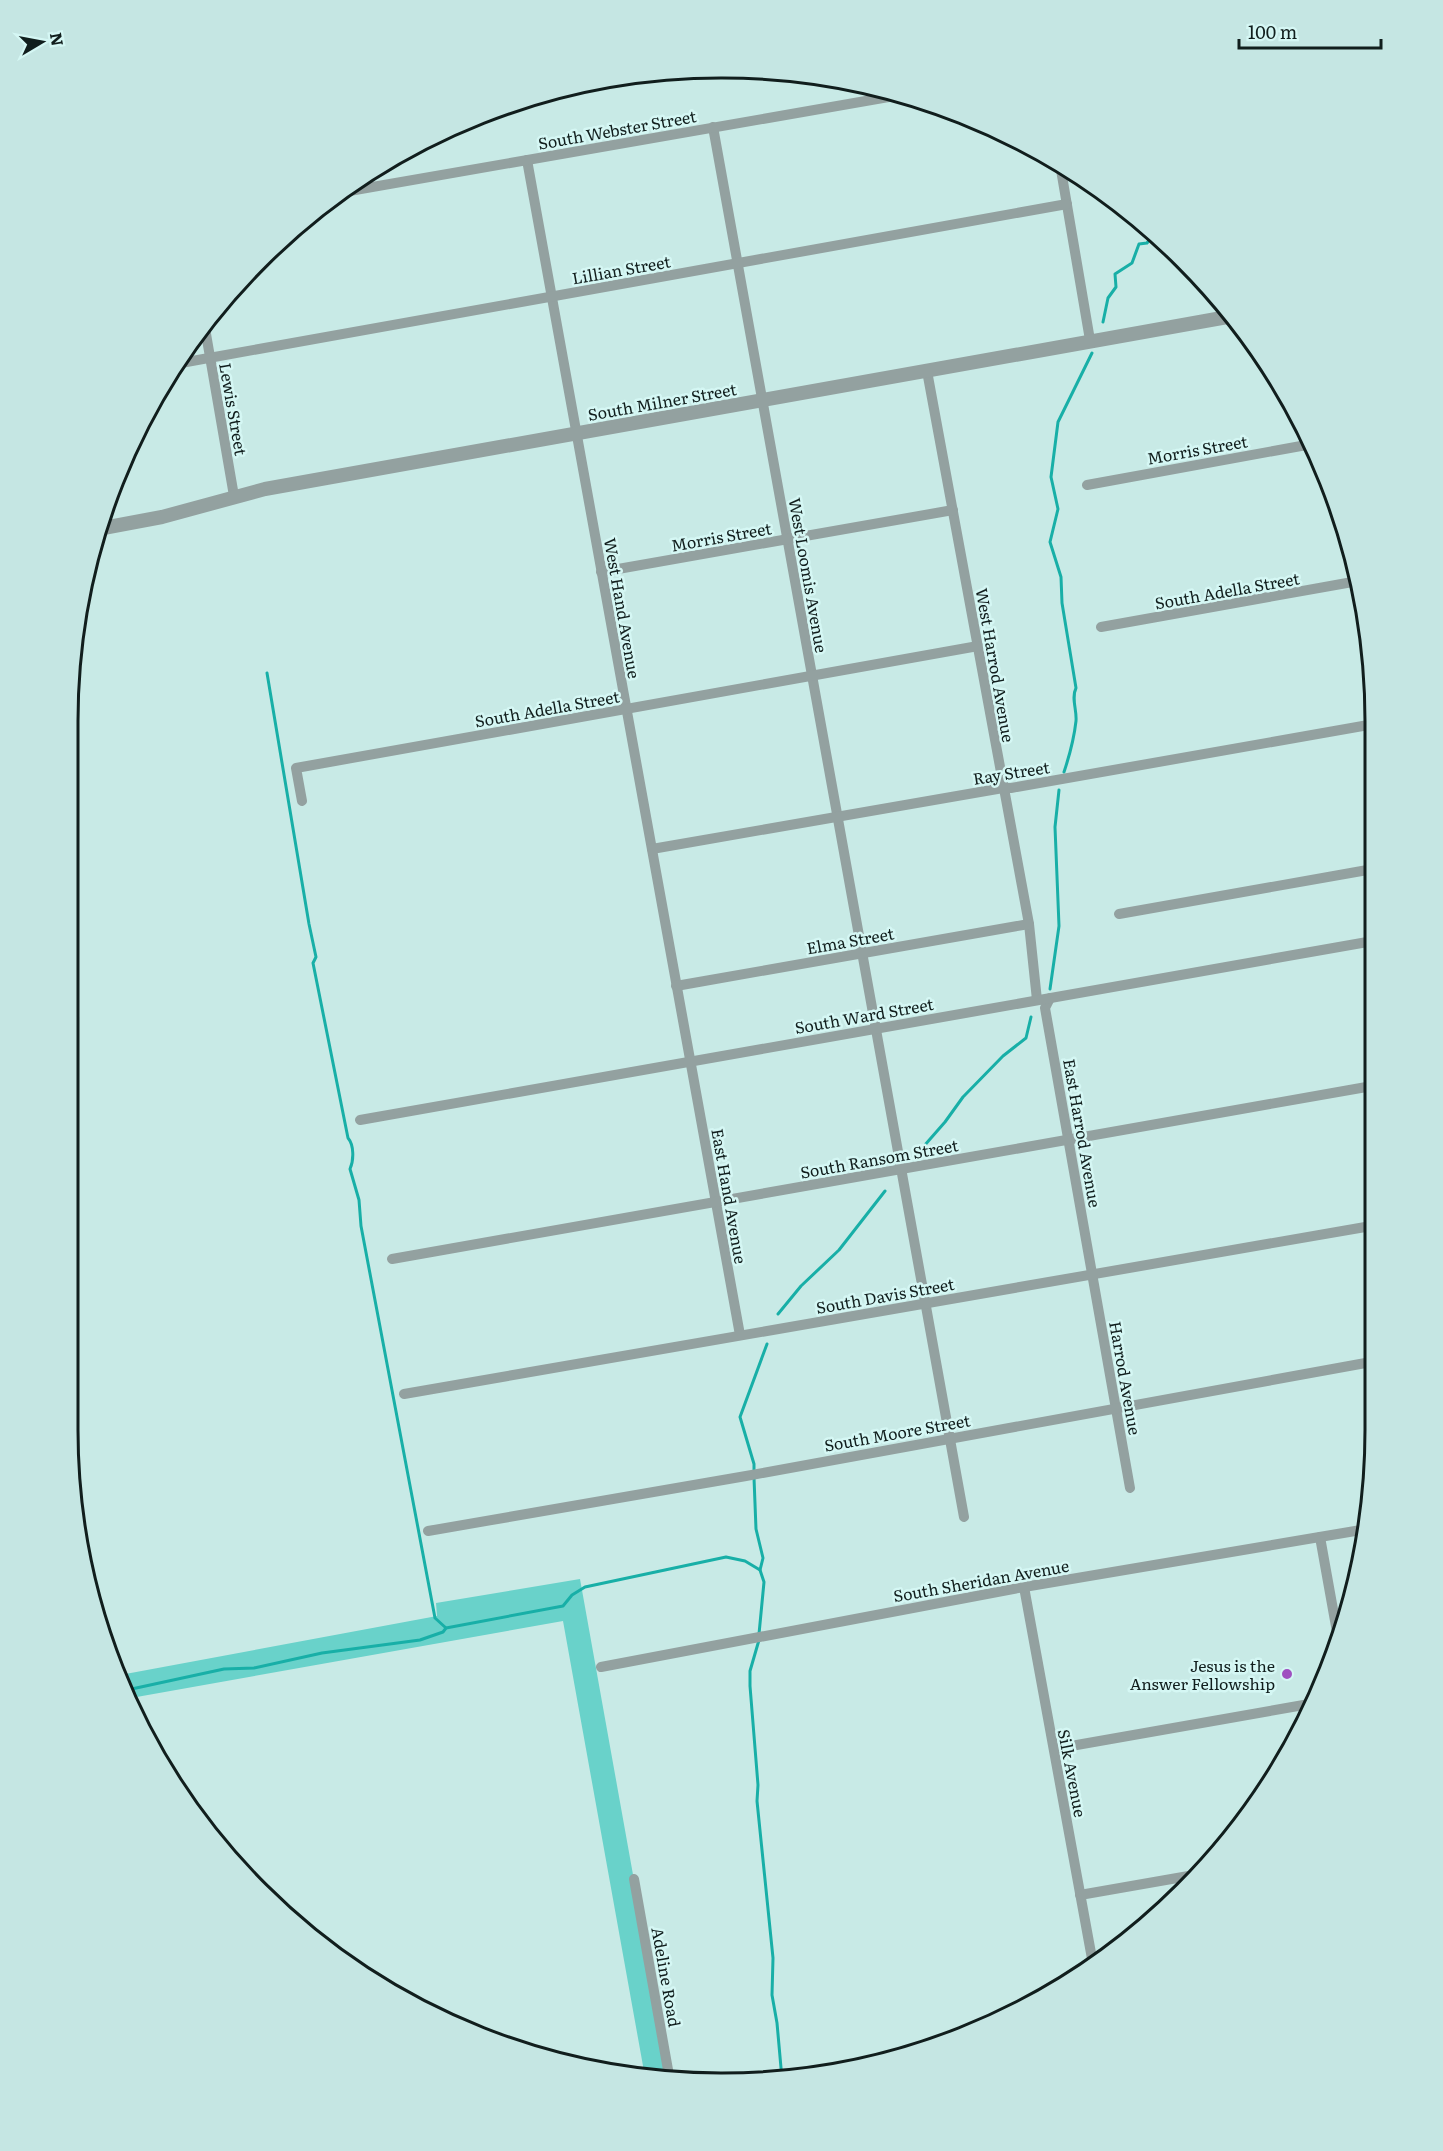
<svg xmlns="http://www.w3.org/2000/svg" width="1443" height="2151" viewBox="0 0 1443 2151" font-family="Literata,serif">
<rect width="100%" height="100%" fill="#c8eae6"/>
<polygon fill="#69d2ca" points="580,1579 670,2081 645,2077 563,1621 131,1698 120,1675 437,1616 436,1603"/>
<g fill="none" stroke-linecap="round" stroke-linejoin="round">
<g stroke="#18afa7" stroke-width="3">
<polyline points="1103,322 1108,298 1116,287 1115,274 1132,263 1139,244 1147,243 1155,232"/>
<path d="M267 673 309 924 316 957 313 963 348 1138C354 1145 354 1160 350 1169L359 1200 361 1226 435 1618 446 1628"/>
<path d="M1064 772C1070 754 1074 739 1076 721 1077 710 1071 698 1076 688L1062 603 1061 577 1050 542 1058 509 1051 477 1058 422 1092 353"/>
<polyline points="1050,989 1059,926 1055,827 1059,790"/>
<polyline points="917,1154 945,1122 963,1097 1003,1056 1026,1038 1031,1017"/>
<polyline points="778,1314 801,1286 839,1250 885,1191"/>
<polyline points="754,1471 754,1464 740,1417 767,1344"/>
<polyline points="754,1478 756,1529 763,1558 760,1570 764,1582 759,1634"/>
<polyline points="759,1640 750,1671 750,1686 758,1785 757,1801 773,1958 772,1995 777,2023 782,2079"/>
<polyline points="127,1690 224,1669 254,1668 322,1653 420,1640 443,1632 446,1628 563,1606 572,1595 585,1587 726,1557 745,1561 760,1570"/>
</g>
<g stroke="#93a1a0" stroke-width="10">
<polyline points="713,127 964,1517"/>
<polyline points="527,160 740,1335"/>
<polyline points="1060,164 1090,340"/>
<polyline points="338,193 900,95"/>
<polyline points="205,328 234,496"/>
<polyline points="181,363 1067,204"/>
<polyline points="927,371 1029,924 1037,1000"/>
<polyline points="1087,485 1312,444"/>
<polyline points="601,572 953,510"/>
<polyline points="1101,627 1358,581"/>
<polyline points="302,801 296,768 978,646"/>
<polyline points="652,849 1003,788 1011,788 1374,724"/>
<polyline points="1119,914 1373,869"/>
<polyline points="676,986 1029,924"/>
<polyline points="1050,998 1045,1008 1130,1488"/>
<polyline points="360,1120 1373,941"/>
<polyline points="392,1259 1372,1086"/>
<polyline points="404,1394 1371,1226"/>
<polyline points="428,1531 746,1476 1371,1362"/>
<polyline points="1320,1537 1339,1643"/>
<polyline points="1024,1587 1093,1964"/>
<polyline points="601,1667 1024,1587 1367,1529"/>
<polyline points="1054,1749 1315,1703"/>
<polyline points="634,1879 670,2081"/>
<polyline points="1080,1895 1200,1874"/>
</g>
<polyline stroke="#93a1a0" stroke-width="14" points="98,529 162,517 265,489 1233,316"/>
</g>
<circle fill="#9f50c0" stroke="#d5f7f4" stroke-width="2" cx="1287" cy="1674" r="6"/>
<g text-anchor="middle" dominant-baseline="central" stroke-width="5" stroke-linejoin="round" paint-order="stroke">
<g font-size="16" fill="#111e1d" stroke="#d5f7f4">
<text transform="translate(617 129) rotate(-10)">South Webster Street</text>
<text transform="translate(621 269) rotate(-10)">Lillian Street</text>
<text transform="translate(662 401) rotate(-10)">South Milner Street</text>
<text transform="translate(234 409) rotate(80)">Lewis Street</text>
<text transform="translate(1197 449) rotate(-10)">Morris Street</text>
<text transform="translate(721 536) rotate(-10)">Morris Street</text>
<text transform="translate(809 575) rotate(80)">West Loomis Avenue</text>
<text transform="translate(1227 590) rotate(-10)">South Adella Street</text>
<text transform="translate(623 608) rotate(80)">West Hand Avenue</text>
<text transform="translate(996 665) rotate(80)">West Harrod Avenue</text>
<text transform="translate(547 708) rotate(-10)">South Adella Street</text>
<text transform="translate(1011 772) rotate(-9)">Ray Street</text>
<text transform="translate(850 940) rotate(-10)">Elma Street</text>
<text transform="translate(864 1015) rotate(-10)">South Ward Street</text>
<text transform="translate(1083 1133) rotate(80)">East Harrod Avenue</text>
<text transform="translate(879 1158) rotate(-10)">South Ransom Street</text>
<text transform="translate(730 1196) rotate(80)">East Hand Avenue</text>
<text transform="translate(885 1295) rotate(-10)">South Davis Street</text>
<text transform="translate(1126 1378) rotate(80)">Harrod Avenue</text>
<text transform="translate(897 1432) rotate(-10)">South Moore Street</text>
<text transform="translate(981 1580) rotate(-10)">South Sheridan Avenue</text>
<text transform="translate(1073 1773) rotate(79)">Silk Avenue</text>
<text transform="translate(667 1977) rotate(80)">Adeline Road</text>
</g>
<g font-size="16" fill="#111e1d" stroke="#d5f7f4" text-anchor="end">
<text x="1275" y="1665">Jesus is the<tspan x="1275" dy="18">Answer Fellowship</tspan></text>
</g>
</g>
<path d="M0 0H1443V2151H0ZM721 78H722A643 643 0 0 1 1365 721V1430A643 643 0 0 1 722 2073H721A643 643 0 0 1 78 1430V721A643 643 0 0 1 721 78Z" fill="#c5e6e3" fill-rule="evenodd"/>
<path fill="none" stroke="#111e1d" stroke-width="3" d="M721 78H722A643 643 0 0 1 1365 721V1430A643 643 0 0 1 722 2073H721A643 643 0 0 1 78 1430V721A643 643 0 0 1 721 78Z"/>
<g transform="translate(42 42) rotate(80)" stroke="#d5f7f4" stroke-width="4.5" paint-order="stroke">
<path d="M0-4.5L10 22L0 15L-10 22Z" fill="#111e1d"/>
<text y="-9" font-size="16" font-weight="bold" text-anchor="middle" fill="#111e1d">N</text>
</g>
<path d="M1239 39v9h142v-9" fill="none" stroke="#111e1d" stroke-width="3"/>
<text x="1248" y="39" font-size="18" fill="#111e1d" stroke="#d5f7f4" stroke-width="4.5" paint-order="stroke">100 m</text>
</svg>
